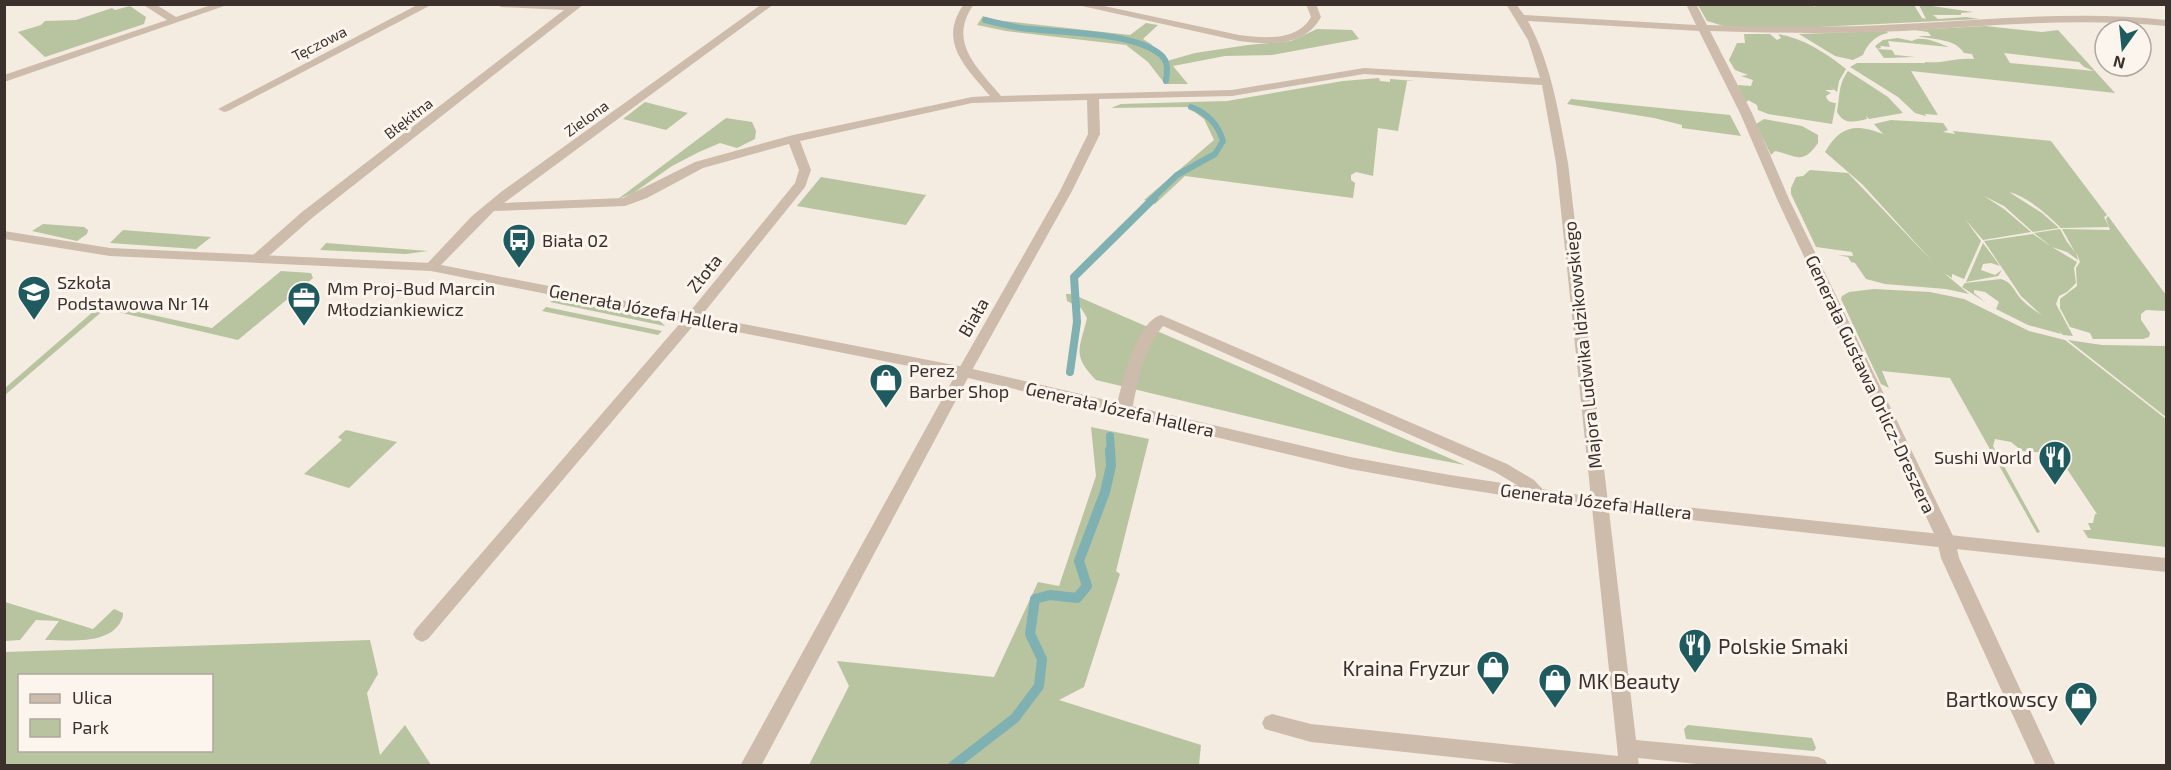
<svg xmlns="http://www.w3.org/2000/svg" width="2171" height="770" viewBox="0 0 2171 770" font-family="'Exo 2',sans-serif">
<rect width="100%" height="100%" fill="#f4ebe1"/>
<g fill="#b8c4a0" fill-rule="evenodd">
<polygon points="1811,4 1815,7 1815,5 1914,5 1922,18 1926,19 1919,5 1925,5 1973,12 1961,13 1961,15 1933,15 1938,19 1966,17 1980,19 1817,27 1727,27 1707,21 1698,5"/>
<polygon points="130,6 146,17 144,24 45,57 18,32 41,25 45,21 76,20 112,8 115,10"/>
<polygon points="983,16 995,20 1130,35 1146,23 1158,25 1143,39 1151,44 1167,61 1195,53 1248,45 1291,41 1317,29 1352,30 1359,39 1272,55 1225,56 1173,66 1188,84 1165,84 1148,62 1126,45 1006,31 977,25"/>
<path d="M1985 26 2042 32 2058 30 2115 93 1911 71 1938 115 1925 114 1926 116 1915 113 1898 97 1850 67 1857 63H1925V62C1942 64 1957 57 1974 59L1972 54 1964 53C1955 38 1933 40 1918 36H1931L1928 32 1914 30ZM2004 53 2079 62 2084 67 2094 71 2010 63Z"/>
<path d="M1886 31 1888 33C1876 35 1867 44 1863 55L1853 60 1835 56 1799 34Z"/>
<path d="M1744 34H1770L1777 40 1781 38 1778 34C1803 38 1826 53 1846 69L1839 81 1837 92 1830 86 1834 90H1825L1831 93 1826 96C1827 101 1831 103 1836 103L1832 124 1768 114 1758 110 1757 105 1748 100 1747 102 1743 99 1738 85 1751 86 1753 80 1741 76 1748 75 1735 70 1729 60 1737 43H1745Z"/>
<path d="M1898 38 1912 41C1922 35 1938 43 1949 47L1888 41 1890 47 1880 46 1881 48 1877 49 1892 50 1895 55 1915 57 1884 58 1875 46 1883 40Z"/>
<path d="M1848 71 1888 97 1903 113 1869 119 1866 116 1867 119C1854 122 1844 125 1837 112 1840 96 1838 85 1848 71Z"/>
<polygon points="1379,78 1380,81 1390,82 1390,79 1415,81 1407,81 1398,131 1378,128 1373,176 1356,172 1351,175 1351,180 1355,183 1353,198 1185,176 1155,204 1144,200 1214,140 1204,119 1188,107 1111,108 1121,104 1227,101 1343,81"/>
<polygon points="1571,99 1730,115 1741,136 1682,128 1682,125 1654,118 1567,104"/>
<polygon points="645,102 688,113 666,130 623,119"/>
<polygon points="726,118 752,122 756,131 755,139 737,148 720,143 699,152 672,166 632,194 618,199"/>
<path d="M1764 119 1802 126 1818 135V143C1802 166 1796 155 1775 151L1771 155 1756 124Z"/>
<path d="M1891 120 1943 123 1948 130 1943 132 1955 134 1953 131 2051 141 2107 215 2104 217 2109 227 2061 228C2047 214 2028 197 2009 192L2042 213 2059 228 2033 232 2004 206 1984 196 2004 209 2031 232 1983 240 1965 219 1981 241 1964 279 1952 274V278L1944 273 1969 294 1946 289 1885 284 1866 279 1855 263 1851 262 1848 257 1838 255 1853 256 1852 252 1816 247 1791 194V188L1796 177 1803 176 1810 170 1848 173 1933 262 1863 185 1825 152C1840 126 1855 123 1883 134L1874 124Z"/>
<polygon points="821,177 926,195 906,225 797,206"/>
<polygon points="2108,216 2166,295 2166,311 2146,310 2141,314 2141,320 2150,333 2149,337 2143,339 2093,339 2090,333 2070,327 2060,308 2060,299 2077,286 2076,268 2080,262 2076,252 2078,260 2067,252 2052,247 2077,262 2074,268 2076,283 2067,292 2059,296 2056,304 2073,336 2063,335 2021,296 1984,241 2033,234 2052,247 2034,233 2060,229 2067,242 2075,252 2062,229 2110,230 2106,219"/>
<polygon points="43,224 84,227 88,230 87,234 77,241 32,231"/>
<polygon points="123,230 211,237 196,249 110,243"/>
<polygon points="326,243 428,251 406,254 320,250"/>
<polygon points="1983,243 2000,266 1991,263 1983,264 1981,270 1995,275 2002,270 1998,276 1966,282"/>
<polygon points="281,271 311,273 313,278 238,340 105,309 5,395 5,388 102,304 212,328"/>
<path d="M2001 279C2012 282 2014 291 2021 299 2033 312 2052 318 2061 334L2028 325 1996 309 1999 302 1985 292 1974 290V293L1985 302 1962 287 1965 283Z"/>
<polygon points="1874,289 1930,292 1964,299 2029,331 2065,340 2166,419 2166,547 2088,538 2083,530 2091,530 2088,523 2093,523 2095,514 2097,514 2059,457 2059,454 2022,451 2011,442 1995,439 1993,446 2040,532 2037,533 1950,378 1882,371 1889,388 1881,384 1841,299 1842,296 1849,292"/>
<path d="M1066 294H1072L1465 465 1396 452 1096 380C1071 354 1080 349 1087 318L1081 308 1067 301Z"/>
<polygon points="556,299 659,320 665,326 550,302"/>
<polygon points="546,307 662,331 658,335 542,311"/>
<polygon points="2068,340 2102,345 2166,346 2166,417"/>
<polygon points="1091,427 1149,439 1116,571 1120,574 1084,687 1059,700 1201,745 1199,765 809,765 849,686 837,661 994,677 1038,582 1059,586 1096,476"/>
<polygon points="346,430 397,442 349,488 304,474 342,440 338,437"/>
<path d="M5 602 93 629 114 609 123 613V616C114 646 70 640 45 640L59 621 36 620 20 640 5 641Z"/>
<path d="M370 640 378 674 367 693 380 755 405 725 431 765H5V652ZM20 676H212V750H20Z"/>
<polygon points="1688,725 1812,738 1816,748 1814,751 1686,739 1684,729"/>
</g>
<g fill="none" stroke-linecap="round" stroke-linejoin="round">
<g stroke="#7fb0b2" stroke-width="6">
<path d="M985 20C997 23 1009 26 1021 28 1058 33 1133 31 1161 55 1169 62 1167 72 1166 81"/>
<path d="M1152 199 1177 175 1215 154 1223 141C1218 124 1207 113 1191 107"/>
</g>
<g stroke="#7fb0b2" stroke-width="8">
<polyline points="1070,372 1077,322 1074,277 1154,198"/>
<polyline points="1110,436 1111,451"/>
</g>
<polyline stroke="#7fb0b2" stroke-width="10" points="953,766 1015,718 1039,686 1042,659 1030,634 1035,599 1050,595 1077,598 1087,586 1079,561 1105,492 1111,466 1110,450"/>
<g fill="#cdbbac" fill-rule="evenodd">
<polygon points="142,4 155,4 176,17 214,4 230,4 4,82 4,75 167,20"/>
<polygon points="419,4 433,4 228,111 224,112 218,109"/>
<polygon points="496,4 584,4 312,218 262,262 252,262 250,259 252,256 302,212 564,10 501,7"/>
<path d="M762 4H774L504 203 623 198 695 162 793 135 972 97 990 96C966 67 937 42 964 4H974C947 42 977 67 1001 96L1232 90 1364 68 1540 78 1528 40 1506 4H1516L1524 15 1696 25 1686 4H1696L1707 25C1772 27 1837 28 1903 24 1991 20 2078 10 2166 20V26C2077 17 1990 26 1902 31 1838 34 1774 33 1710 31L1752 113 1789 199 1955 540 1959 558 2056 766H2036L1941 558 1937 540 1777 199 1740 113 1699 31 1528 21C1552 66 1559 114 1568 163L1636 740 1818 757 1825 760 1828 766H1717L1638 758 1639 766H1536L1311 742 1265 729 1262 723 1265 717 1272 714 1311 724 1618 756 1556 163 1542 85 1364 74 1232 96 1099 99 1100 134 1072 191 971 372 761 766H740L957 372 1060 191 1088 134 1087 100 972 103 800 141 811 170 805 187 698 320 428 639 422 642 416 639 413 634 416 629 688 314 795 183 799 170 789 144 703 168 647 198 625 206 494 211 436 270H426L424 267 472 216 501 192Z"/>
<path d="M1073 4H1095L1239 35C1263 38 1297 42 1311 17L1306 4H1316L1321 17C1305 47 1268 45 1239 41Z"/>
<path d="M1161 315 1507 464 1534 480 1549 496 1547 500 1541 502 1535 500 1522 488 1495 472 1163 326C1143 351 1138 380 1132 410L1129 414H1119L1116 410C1121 387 1135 322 1161 315Z"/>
</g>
<polygon fill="#cdbbac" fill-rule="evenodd" points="4,231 110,248 431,263 964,367 1350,457 1450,475 1600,498 2166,558 2166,572 1600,510 1450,487 1350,469 964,377 431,271 110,256 4,239"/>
</g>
<defs>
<g id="bus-pin" transform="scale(1.725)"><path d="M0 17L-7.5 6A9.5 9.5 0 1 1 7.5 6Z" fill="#1f5a5e" stroke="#fbf5ee"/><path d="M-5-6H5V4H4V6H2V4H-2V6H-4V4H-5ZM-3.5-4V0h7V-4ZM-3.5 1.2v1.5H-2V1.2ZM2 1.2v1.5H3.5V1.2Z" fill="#fff"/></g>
<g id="school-pin" transform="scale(1.725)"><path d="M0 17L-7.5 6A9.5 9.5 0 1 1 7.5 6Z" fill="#1f5a5e" stroke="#fbf5ee"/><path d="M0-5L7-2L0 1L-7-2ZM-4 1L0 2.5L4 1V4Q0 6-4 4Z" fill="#fff"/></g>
<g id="office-pin" transform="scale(1.725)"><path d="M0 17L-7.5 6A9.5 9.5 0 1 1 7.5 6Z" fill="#1f5a5e" stroke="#fbf5ee"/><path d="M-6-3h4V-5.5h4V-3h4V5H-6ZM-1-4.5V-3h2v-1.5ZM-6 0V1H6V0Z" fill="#fff"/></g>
<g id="shop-pin" transform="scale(1.725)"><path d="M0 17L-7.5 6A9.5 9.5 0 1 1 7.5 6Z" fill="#1f5a5e" stroke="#fbf5ee"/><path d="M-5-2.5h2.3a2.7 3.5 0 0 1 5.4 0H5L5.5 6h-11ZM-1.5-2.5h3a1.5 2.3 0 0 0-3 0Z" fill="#fff"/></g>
<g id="restaurant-pin" transform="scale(1.725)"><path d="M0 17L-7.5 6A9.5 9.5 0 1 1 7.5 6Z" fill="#1f5a5e" stroke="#fbf5ee"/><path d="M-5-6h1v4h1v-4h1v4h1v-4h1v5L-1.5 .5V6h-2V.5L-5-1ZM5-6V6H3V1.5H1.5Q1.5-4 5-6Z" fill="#fff"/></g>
</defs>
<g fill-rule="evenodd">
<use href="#bus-pin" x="519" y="240"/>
<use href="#school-pin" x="34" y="292"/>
<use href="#office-pin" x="304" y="298"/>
<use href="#shop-pin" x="886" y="380"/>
<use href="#restaurant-pin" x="2055" y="457"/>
<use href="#restaurant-pin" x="1695" y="645"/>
<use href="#shop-pin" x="1493" y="667"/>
<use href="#shop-pin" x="1555" y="680"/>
<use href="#shop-pin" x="2081" y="698"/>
</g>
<g text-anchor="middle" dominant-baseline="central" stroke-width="6" stroke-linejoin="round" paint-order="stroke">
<g font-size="15" fill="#3b302b" stroke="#fbf5ee">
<text transform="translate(319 43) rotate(-27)">Tęczowa</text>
<text transform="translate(408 118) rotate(-38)">Błękitna</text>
<text transform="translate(586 118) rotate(-36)">Zielona</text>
</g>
<g font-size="18" fill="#3b302b" stroke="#fbf5ee" text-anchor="start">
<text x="542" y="240">Biała 02</text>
<text x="57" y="282">Szkoła<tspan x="57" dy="21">Podstawowa Nr 14</tspan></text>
<text x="327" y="288">Mm Proj-Bud Marcin<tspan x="327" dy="21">Młodziankiewicz</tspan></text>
<text x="909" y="370">Perez<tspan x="909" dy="21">Barber Shop</tspan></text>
<text x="2032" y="457" text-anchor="end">Sushi World</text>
</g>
<g font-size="18" fill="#3b302b" stroke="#fbf5ee">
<text transform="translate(704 273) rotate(-51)">Złota</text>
<text transform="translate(644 308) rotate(11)">Generała Józefa Hallera</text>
<text transform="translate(973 317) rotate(-60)">Biała</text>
<text transform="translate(1582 345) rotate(-96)">Majora Ludwika Idzikowskiego</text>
<text transform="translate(1871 384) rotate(65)">Generała Gustawa Orlicz-Dreszera</text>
<text transform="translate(1120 409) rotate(13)">Generała Józefa Hallera</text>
<text transform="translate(1596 501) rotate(7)">Generała Józefa Hallera</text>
</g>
<g font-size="21" fill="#3b302b" stroke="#fbf5ee" text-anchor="start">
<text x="1718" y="645">Polskie Smaki</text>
<text x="1470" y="667" text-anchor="end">Kraina Fryzur</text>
<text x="1578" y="680">MK Beauty</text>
<text x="2058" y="698" text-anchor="end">Bartkowscy</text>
</g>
</g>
<rect width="2171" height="770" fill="none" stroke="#3b302b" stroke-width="12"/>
<rect x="18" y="674" width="195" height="78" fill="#fbf5ee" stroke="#aea6a0" stroke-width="1.5"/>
<rect x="30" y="694" width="30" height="9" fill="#cdbbac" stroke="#aea6a0" stroke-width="1.5"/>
<text x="72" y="704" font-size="18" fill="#3b302b">Ulica</text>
<rect x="30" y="719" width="30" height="18" fill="#b8c4a0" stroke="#aea6a0" stroke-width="1.5"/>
<text x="72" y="734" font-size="18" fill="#3b302b">Park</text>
<g transform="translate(2123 48) rotate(195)"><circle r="28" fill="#fbf5ee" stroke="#aea6a0" stroke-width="1.5"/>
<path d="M0-4.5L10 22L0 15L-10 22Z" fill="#1f5a5e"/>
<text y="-9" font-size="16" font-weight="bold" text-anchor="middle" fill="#3b302b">N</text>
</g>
</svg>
